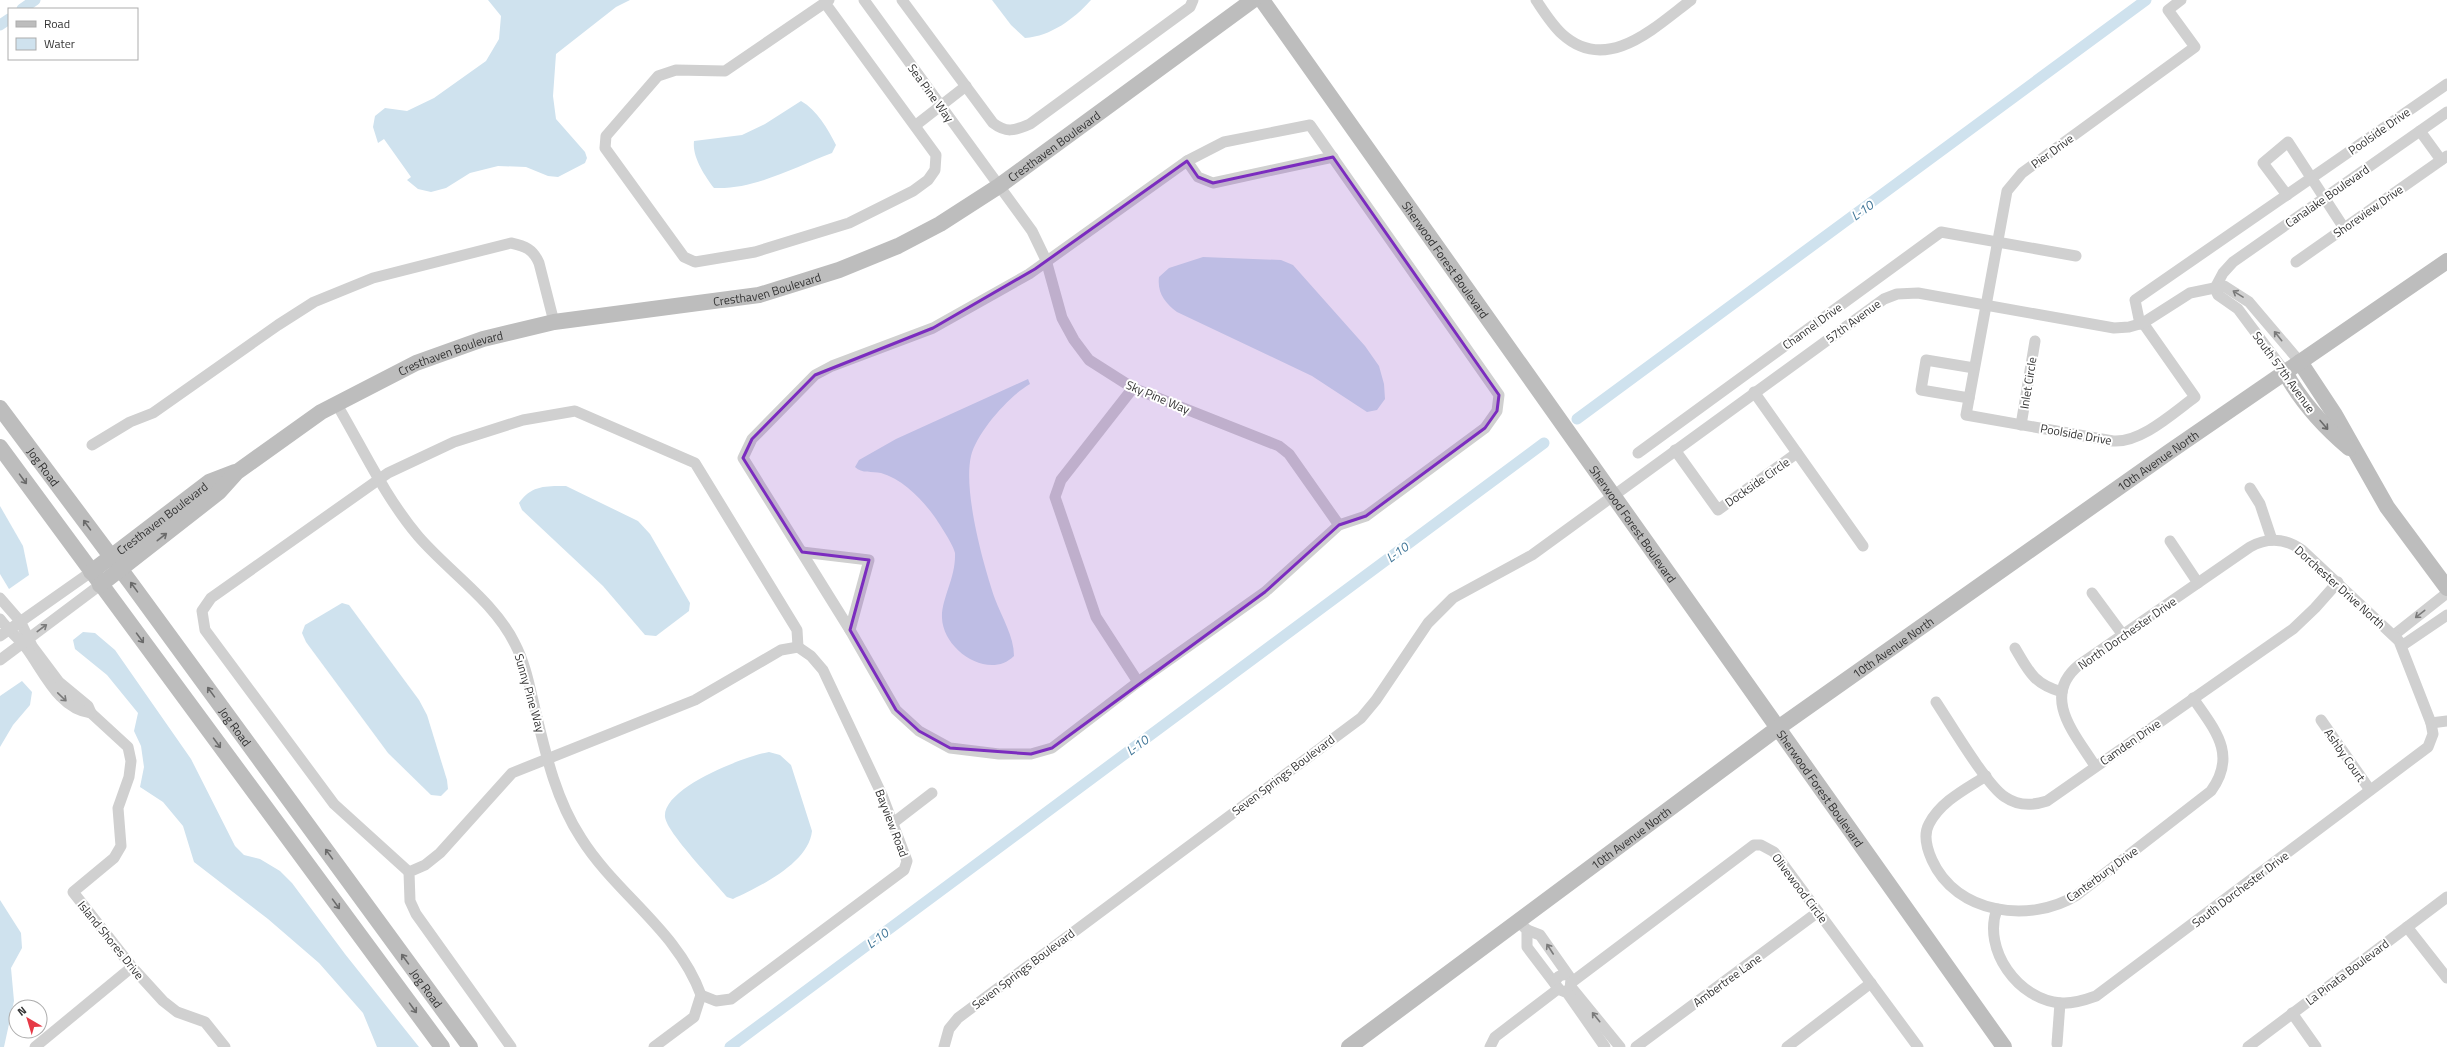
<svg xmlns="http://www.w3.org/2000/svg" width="2447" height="1047" viewBox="0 0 2447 1047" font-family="'Titillium Web',sans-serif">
<rect width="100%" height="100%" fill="#fff"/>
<g fill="#cfe2ee">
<polygon points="488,0 630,0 616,7 556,54 553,96 556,119 585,152 587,158 585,163 558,177 548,176 526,167 498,166 470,173 446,188 431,192 418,189 407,180 411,177 384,139 378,143 373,127 375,116 385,108 407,111 434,98 486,61 499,39 501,16"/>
<path d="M992 0H1091C1074 19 1051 36 1025 38L1011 25Z"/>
<path d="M801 101C817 110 828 129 836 145L832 153C795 167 754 190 714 188 705 176 692 157 694 141L742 135 765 124Z"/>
<path d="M1203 257 1281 260 1293 265 1365 346 1379 366 1384 384 1385 399 1377 410 1367 412 1312 376 1177 312C1165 303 1157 293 1159 277L1169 268Z"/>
<path d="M1028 379 1030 384C1009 396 977 432 971 456 963 491 983 564 995 599 1002 618 1014 636 1014 656 989 681 943 650 942 618 941 599 956 578 955 553 954 546 939 523 934 516 921 498 902 479 881 473 872 471 862 474 855 467L859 460 896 439Z"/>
<path d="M566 486 638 521 650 534 690 603 689 611 656 636 645 635 603 586 522 510 519 503C531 485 547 486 566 486Z"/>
<polygon points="0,506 23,546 29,575 9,589 0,574"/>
<polygon points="342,603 349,605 419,700 427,715 447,780 448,789 441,796 431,795 388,753 306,642 302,633 305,625"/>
<polygon points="83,632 95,633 115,650 191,759 235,846 244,855 260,859 280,871 292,883 345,954 419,1047 377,1047 363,1013 319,963 268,919 194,862 183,826 163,802 140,787 144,767 141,746 134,731 138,713 107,675 75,649 73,640"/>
<polygon points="22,681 32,692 30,705 13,725 0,747 0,696"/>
<path d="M769 752 780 755 791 765 812 831C809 863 759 887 733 899L727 897C715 882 667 833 665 817 662 788 745 756 769 752Z"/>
<polygon points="0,900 21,933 22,948 11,968 14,1001 4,1047 0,1047"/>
</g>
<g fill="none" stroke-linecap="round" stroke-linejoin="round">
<g stroke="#cfe2ee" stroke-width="11">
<polyline points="22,9 35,0"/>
<polyline points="0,25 9,19"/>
<polyline points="1577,419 2146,0"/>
<polyline points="730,1047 1544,443"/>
</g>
<g stroke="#d0d0d0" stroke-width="11">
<polyline points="864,0 1032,231 1046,260 1062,318 1074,340 1089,360 1133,388 1279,446 1289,454 1339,525"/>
<path d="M902 0 993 123C1006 133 1014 131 1030 124L1190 7 1193 0"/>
<path d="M1536 0C1544 12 1552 25 1562 34 1607 75 1655 27 1691 0"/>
<polyline points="825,3 936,155 935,170 928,180 913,191 849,223 755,252 695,262 684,257 605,148 606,136 658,76 676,70 725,71 829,0"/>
<polyline points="916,125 966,86"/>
<polygon points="1310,125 1499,395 1497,411 1485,428 1366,516 1339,525 1265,592 1138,682 1052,748 1031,754 999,754 950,748 919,731 896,710 850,630 743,458 752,439 815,375 832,366 933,328 1029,274 1187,161 1224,142"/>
<polyline points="2420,131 2441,160"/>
<polyline points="1187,161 1198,177 1213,183 1333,157"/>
<polyline points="2287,195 2263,163 2288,142 2344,228"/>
<polyline points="2296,262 2447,156"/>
<polyline points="2215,288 2223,273 2233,262 2447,112"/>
<polyline points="2215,288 2218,295 2238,309 2285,372"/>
<path d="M2143 323 2195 397C2173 413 2141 443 2113 441L1966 415 2007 191 2022 173 2195 47 2168 10 2181 0"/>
<polyline points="2140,324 2135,300 2447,84"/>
<polyline points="1133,388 1061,480 1055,497 1096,617 1138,682"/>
<polyline points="1754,392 1863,546"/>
<polyline points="1969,398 1921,390 1926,360 1974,368"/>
<path d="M336 403C362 447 385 497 418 536 449 572 494 601 515 644 525 663 529 684 534 705 545 751 555 798 581 838 616 894 678 931 701 995"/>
<polyline points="2021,425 2035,341"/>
<path d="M92 445 130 422 153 413 278 325 314 302 373 278 511 243C525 246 533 249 539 263L554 322"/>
<polyline points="1675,450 1718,510 1797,453"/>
<polyline points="1638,453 1941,232 2076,256"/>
<polyline points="2250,488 2260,504 2272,540"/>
<polyline points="2170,541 2198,583"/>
<polyline points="802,552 869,560 850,630"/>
<polyline points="2092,593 2123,635"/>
<polyline points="0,598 20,621 32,646 59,682 88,706 91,713 128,747 131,761 129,777 118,808 121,846 114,858 73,892 132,967 163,1001 177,1012 205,1022 225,1047"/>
<path d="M0 619C8 630 19 638 27 649 44 672 59 709 91 713"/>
<polyline points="2394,635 2447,593"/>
<polyline points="0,636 91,572"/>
<polyline points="2403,645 2447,615"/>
<path d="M2015 648C2029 672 2034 684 2062 692"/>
<polyline points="0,660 100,585"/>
<path d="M1936 702C1950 723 1987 786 2005 797 2018 806 2032 806 2047 801L2293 629 2315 608 2338 582"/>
<polyline points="2321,720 2370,790"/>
<polyline points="2431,723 2447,721"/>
<path d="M1986 776C1966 789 1941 801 1929 824 1923 835 1927 849 1932 860 1956 914 2030 924 2077 895L2211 791C2238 754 2214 729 2193 698"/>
<polyline points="893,823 932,793"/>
<polyline points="409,872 334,804 205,630 202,611 211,598 388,473 454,442 523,420 575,411 695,463 797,630 798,647"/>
<path d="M1997 909C1982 949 2018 1000 2061 1003 2073 1004 2085 1000 2096 996L2428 747 2433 734 2431 723 2399 641 2302 550C2285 538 2268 537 2250 547L2079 665C2040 697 2076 735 2095 766"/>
<polyline points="1523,926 1527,930 1527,947 1555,984"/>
<polyline points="2407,927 2447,978"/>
<path d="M1527 930 1540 935 1571 979 1570 989 1565 992 1560 990 1555 984C1556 977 1560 974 1567 975"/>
<polyline points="1572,982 1754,845 1761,845 1774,852 1918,1047"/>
<polyline points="1571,987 1620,1047"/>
<polyline points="1566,991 1605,1047"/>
<polyline points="701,995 716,1001 731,999 904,870 907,861 882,795 823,670 811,656 798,647"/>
<polyline points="2292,1013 2316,1047"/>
<polyline points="2057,1044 2060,1003"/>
<polyline points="35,1047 132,967"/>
<polyline points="511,1047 416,914 410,901 409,872 425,865 440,853 512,773 695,700 781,650 798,647"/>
<polyline points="654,1047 694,1017 701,995"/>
<polyline points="944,1047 949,1029 958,1018 1361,718 1376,700 1428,623 1453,598 1532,555 1884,299 1897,294 1918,293 2114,328 2129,327 2143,323 2190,293 2224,286 2249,302 2300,362"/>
<polyline points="1490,1047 1495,1037 1558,989"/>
<polyline points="1636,1047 1818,912"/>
<polyline points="1787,1047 1871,983"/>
<polyline points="2248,1047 2447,897"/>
</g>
<g stroke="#bdbdbd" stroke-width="16">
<path id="s1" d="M1262 0 2004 1047"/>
<polyline points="2300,362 2335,415 2387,507 2447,588"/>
<path d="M2285 372C2301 402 2323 426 2349 448"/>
<path id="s2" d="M0 408 130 582 470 1047"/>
<polyline points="0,447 442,1047"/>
<path id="s3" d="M91 572 209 482 235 472"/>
<path id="s4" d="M100 585 219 492 237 472 321 412 416 363 483 339 554 322 759 295 839 270 898 246 940 224 999 186 1253 0"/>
<path id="s5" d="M1349 1047 1778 728 2169 452 2447 261"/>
</g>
</g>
<defs><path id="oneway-shaft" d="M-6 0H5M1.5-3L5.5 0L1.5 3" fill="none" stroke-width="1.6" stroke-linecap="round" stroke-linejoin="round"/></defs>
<g stroke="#7a7a7a">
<use href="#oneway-shaft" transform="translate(2238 294) rotate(-148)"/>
<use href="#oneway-shaft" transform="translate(2278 336) rotate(-129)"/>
<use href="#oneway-shaft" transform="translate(2420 614) rotate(142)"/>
<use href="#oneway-shaft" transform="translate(42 628) rotate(-37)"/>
<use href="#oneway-shaft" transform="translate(62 697) rotate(44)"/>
<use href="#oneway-shaft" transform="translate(1550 949) rotate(-123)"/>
<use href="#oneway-shaft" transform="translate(1596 1017) rotate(-129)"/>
</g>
<g stroke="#6a6a6a">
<use href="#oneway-shaft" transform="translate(2324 425) rotate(49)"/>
<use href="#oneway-shaft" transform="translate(23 479) rotate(54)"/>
<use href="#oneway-shaft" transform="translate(87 525) rotate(-126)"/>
<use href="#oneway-shaft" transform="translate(162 537) rotate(-38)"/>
<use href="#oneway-shaft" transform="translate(134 587) rotate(-126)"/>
<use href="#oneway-shaft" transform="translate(140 638) rotate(54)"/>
<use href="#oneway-shaft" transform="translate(211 692) rotate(-126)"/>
<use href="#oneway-shaft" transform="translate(217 743) rotate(54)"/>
<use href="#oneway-shaft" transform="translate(329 854) rotate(-126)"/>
<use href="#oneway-shaft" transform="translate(336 904) rotate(54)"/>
<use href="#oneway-shaft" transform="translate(405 959) rotate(-126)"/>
<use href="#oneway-shaft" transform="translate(413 1008) rotate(54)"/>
</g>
<path fill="#7b2cbf" fill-opacity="0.2" stroke="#7b2cbf" stroke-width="3" stroke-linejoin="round" d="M1333 157 1499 395 1497 411 1485 428 1366 516 1339 525 1265 592 1052 748 1031 754 950 748 919 731 896 710 850 630 869 560 802 552 743 458 752 439 815 375 933 328 1035 269 1187 161 1198 177 1213 183Z"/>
<g text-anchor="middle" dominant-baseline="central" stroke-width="4" stroke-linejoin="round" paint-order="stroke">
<g font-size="12" fill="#333" stroke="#fff">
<text transform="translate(931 93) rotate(54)">Sea Pine Way</text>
<text transform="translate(2379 131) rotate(-35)">Poolside Drive</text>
<text stroke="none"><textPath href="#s4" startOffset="1072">Cresthaven Boulevard</textPath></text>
<text transform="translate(2052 151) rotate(-36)">Pier Drive</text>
<text transform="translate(2327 196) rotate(-35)">Canalake Boulevard</text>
<text transform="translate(2368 211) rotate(-35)">Shoreview Drive</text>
<text stroke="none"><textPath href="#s1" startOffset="318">Sherwood Forest Boulevard</textPath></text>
<text stroke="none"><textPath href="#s4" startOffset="748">Cresthaven Boulevard</textPath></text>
<text transform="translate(1853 321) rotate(-36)">57th Avenue</text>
<text transform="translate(1812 326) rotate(-36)">Channel Drive</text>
<text stroke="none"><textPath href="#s4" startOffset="424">Cresthaven Boulevard</textPath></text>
<text transform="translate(2284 372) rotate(54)">South 57th Avenue</text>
<text transform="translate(2028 383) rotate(-81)">Inlet Circle</text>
<text transform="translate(1158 397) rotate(23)">Sky Pine Way</text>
<text transform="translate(2076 434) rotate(10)">Poolside Drive</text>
<text stroke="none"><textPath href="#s5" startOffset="999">10th Avenue North</textPath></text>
<text stroke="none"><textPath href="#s2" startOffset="73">Jog Road</textPath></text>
<text transform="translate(1757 482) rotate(-35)">Dockside Circle</text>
<text stroke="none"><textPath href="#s3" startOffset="89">Cresthaven Boulevard</textPath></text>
<text stroke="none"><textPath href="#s1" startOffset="642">Sherwood Forest Boulevard</textPath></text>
<text transform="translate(2340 587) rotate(42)">Dorchester Drive North</text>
<text transform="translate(2127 633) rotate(-35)">North Dorchester Drive</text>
<text stroke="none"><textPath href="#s5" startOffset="675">10th Avenue North</textPath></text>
<text transform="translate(530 693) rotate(74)">Sunny Pine Way</text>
<text stroke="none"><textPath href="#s2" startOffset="396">Jog Road</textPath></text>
<text transform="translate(2130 742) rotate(-35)">Camden Drive</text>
<text transform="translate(2345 755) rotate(55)">Ashby Court</text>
<text transform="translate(1283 775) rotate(-37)">Seven Springs Boulevard</text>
<text stroke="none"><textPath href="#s1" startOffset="966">Sherwood Forest Boulevard</textPath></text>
<text transform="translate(892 823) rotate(69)">Bayview Road</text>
<text stroke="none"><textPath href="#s5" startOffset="351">10th Avenue North</textPath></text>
<text transform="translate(2102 874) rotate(-36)">Canterbury Drive</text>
<text transform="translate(1800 888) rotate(53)">Olivewood Circle</text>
<text transform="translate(2240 889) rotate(-37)">South Dorchester Drive</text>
<text transform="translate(111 940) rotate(51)">Island Shores Drive</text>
<text transform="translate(1023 969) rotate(-37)">Seven Springs Boulevard</text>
<text transform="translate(2347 972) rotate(-37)">La Pinata Boulevard</text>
<text transform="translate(1727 980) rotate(-36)">Ambertree Lane</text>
<text stroke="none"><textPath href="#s2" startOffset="720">Jog Road</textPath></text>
</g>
<g font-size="13" font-style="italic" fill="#3f7597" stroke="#fff">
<text transform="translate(1862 210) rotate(-36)">L-10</text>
<text transform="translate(1397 552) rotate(-37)">L-10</text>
<text transform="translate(1137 745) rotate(-37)">L-10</text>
<text transform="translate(877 938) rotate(-37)">L-10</text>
</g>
</g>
<rect x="8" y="8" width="130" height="52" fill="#ffffff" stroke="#adadad"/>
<rect x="16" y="21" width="20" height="6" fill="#bdbdbd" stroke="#adadad"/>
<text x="44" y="28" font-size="12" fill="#333333">Road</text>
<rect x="16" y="38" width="20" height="12" fill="#cfe2ee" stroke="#adadad"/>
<text x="44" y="48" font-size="12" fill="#333333">Water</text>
<g transform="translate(28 1019) rotate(322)"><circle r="19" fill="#ffffff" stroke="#adadad"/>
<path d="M0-3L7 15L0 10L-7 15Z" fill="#e63946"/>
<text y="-6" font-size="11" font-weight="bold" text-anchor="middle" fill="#333333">N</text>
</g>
</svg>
